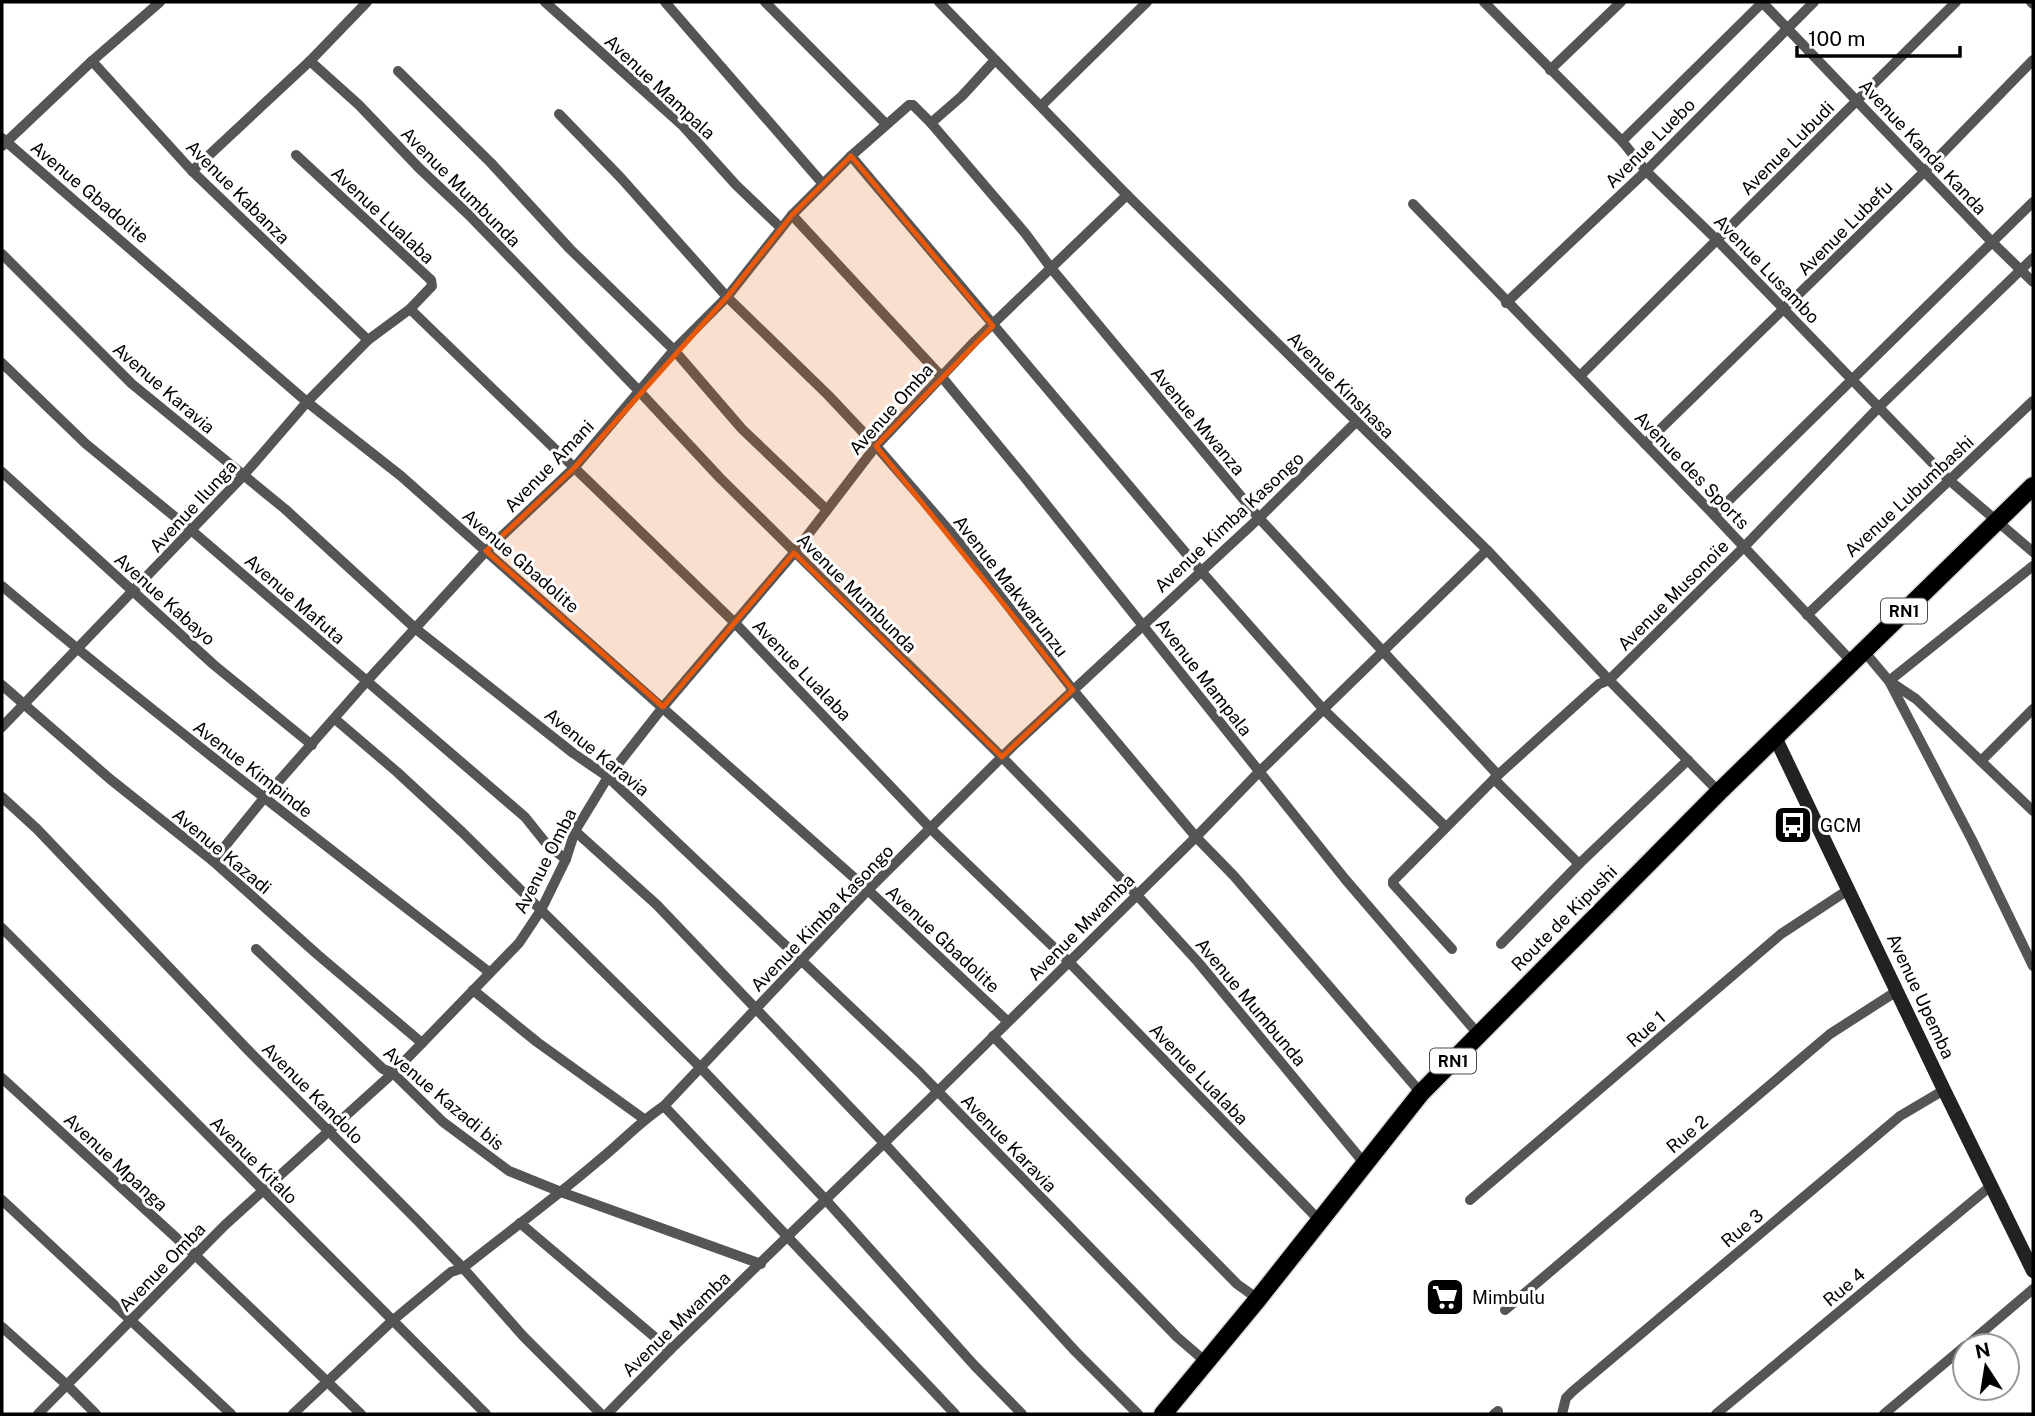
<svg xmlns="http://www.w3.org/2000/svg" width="2035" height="1416" viewBox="0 0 2035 1416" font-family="'Public Sans',sans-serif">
<rect width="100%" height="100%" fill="#fff"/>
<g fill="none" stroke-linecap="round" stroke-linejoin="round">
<g stroke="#dbdbdb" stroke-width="21">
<polyline id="highway" points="1163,1414 1258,1299 1421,1093 1719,792 2033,486"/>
</g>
<g stroke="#555" stroke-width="10">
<polyline points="545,2 682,125 736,185 781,228"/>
<polyline points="665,2 823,184"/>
<polyline points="765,2 886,124"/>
<polyline points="939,2 1127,195 1487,550 1609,680 1719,792"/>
<polyline points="1484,2 1622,141 1646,171 1717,240 1949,480 2033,552"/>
<polyline points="1762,2 1993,243 2033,282"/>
<polyline points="2031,2 2033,4"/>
<polyline points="92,61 192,171 368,340"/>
<polyline points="310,61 359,105 419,168 469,215 639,391 720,478 1002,757 1136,894 1198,962 1364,1163"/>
<polyline points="1550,70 1621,2"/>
<polyline points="398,71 491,163 570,249 674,350 742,429 827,510"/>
<polyline points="1041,106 1147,2"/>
<polyline points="559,114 621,178 727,297 828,395 876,446 954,536 1073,690 1196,837 1234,876 1421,1093"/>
<polyline points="931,123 962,96 995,60"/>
<polyline points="2,138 307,402 401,476 868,890 1007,1021"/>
<polyline points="1622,141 1763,2"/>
<polyline points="2,146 92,61 160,2"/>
<polyline points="851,156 1201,571 1324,710 1446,827"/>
<polyline points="192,171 310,61 367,2"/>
<polyline points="1413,204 1714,515 1852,662"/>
<polyline points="792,215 941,376 1026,479 1345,879 1478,1034"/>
<polyline points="2,254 132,384 285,509 416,629 573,753 608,777 919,1072 1177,1337 1206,1362"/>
<polyline points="1506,303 1646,171 1814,2"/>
<polyline points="410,309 734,622 932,830 1069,962 1319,1220"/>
<polyline points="2,363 86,444 191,530 525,817 549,847 566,859"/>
<polyline points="1580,376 1956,2"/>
<polyline points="1645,444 1925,171 2033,60"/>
<polyline points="2,472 214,665 312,745"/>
<polyline points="1714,515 2033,202"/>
<polyline points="2033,566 1889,681 1916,699 2033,811"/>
<path d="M2 586C160 719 325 845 489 972"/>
<polyline points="1807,615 2033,401"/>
<polyline points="1863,650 1889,681 1972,840 2033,966"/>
<polyline points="2,685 110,779 213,861 318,955 422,1043"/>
<polyline points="335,719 397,772 462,832 700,1067 825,1199 974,1365 1022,1414"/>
<polyline points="2,727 243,476 307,402 368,340 410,309 432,286 431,280 296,155"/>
<polyline points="1981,761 2033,709"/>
<polyline points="1494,779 1579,864"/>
<polyline points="2,797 37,829 246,1048 418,1221 463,1268 523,1336 601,1414"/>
<polyline points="575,831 657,905 883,1142 1076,1352 1138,1414"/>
<polyline points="213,861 264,798 366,682 486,551 574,468 674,350 727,297 792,215 851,156 909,105 913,105 931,123 1025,233 1051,268 1259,518 1498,775"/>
<polyline points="2,928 486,1414"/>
<polyline points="1501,944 1579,864 1688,760"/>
<polyline points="256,949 383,1069 393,1073 443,1122 509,1171 561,1192 761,1264"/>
<polyline points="1452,949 1393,884 1393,881 1498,775 1599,684 1609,680 1744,547 1879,407 2033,258"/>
<polyline points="473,990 537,1042 644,1119"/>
<polyline points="993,1036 1237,1284 1258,1299"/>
<polyline points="2,1078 195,1255 361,1414"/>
<polyline points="664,1106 955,1414"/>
<polyline points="2,1200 231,1414"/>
<polyline points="1470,1200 1781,934 1848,890"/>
<polyline points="520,1223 670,1350"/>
<polyline points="1505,1310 1830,1034 1897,991"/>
<polyline points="2,1327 67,1385 96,1414"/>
<polyline points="1966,1346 2033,1289"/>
<polyline points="38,1414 225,1225 393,1073 519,943 541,910 566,859 575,831 608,777 663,707 794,553 876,446 975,341 1127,195"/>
<path d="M293 1414 392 1321 451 1272 463 1268C508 1232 555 1198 598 1161 621 1143 639 1122 664 1106L868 890 1012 747 1259 518 1356 422"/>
<polyline points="607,1414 670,1350 937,1092 1196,837 1258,773 1487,550"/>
<polyline points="1494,1414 1498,1411"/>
<polyline points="1562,1414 1566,1398 1573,1391 1900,1116 1944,1090"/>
<polyline points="1716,1414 1992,1185"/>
<polyline points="1884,1414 1965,1346"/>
</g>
<polyline stroke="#222" stroke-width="14" points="1775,737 1944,1090 2033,1271"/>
<use href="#highway" stroke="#000" stroke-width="18"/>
</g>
<path fill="#e8590c" fill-opacity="0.2" stroke="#e8590c" stroke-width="5" stroke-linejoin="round" d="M851 156 993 326 876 446 1073 690 1002 757 794 553 663 707 486 551 574 468 727 297 792 215Z"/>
<defs>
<g id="bus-square" transform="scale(2.0125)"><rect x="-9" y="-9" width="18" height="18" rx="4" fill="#000" stroke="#fff"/><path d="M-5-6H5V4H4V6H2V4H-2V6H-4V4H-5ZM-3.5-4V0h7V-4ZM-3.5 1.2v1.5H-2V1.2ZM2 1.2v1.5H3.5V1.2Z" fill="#fff"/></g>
<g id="supermarket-square" transform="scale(2.0125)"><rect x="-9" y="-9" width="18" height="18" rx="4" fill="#000" stroke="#fff"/><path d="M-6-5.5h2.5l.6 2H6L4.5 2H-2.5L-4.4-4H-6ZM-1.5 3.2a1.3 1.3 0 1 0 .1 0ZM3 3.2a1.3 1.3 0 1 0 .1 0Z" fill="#fff"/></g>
</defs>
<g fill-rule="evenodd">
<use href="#bus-square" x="1793" y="825"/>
<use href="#supermarket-square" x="1445" y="1297"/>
</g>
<g text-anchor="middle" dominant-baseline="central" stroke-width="6" stroke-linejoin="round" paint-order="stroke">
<g fill="#fff" stroke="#4c4c4c" stroke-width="2">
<rect x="1881" y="598.5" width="46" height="25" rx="5"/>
<rect x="1430" y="1048.5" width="46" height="25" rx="5"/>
</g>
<g font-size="16" font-weight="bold" fill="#000">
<text x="1904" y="611">RN1</text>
<text x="1453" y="1061">RN1</text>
</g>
<g font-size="18" fill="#000" stroke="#fff">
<text transform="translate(660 87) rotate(43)">Avenue Mampala</text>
<text transform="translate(1650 143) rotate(-45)">Avenue Luebo</text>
<text transform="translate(1923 147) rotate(47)">Avenue Kanda Kanda</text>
<text transform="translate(1787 148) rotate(-45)">Avenue Lubudi</text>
<text transform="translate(461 187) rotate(45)">Avenue Mumbunda</text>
<text transform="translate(90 192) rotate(40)">Avenue Gbadolite</text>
<text transform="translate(238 192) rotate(45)">Avenue Kabanza</text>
<text transform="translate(383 215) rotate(43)">Avenue Lualaba</text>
<text transform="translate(1845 228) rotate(-45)">Avenue Lubefu</text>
<text transform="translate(1767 269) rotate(46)">Avenue Lusambo</text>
<text transform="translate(1341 385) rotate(45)">Avenue Kinshasa</text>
<text transform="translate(164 388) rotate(41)">Avenue Karavia</text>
<text transform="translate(891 409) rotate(-48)">Avenue Omba</text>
<text transform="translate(1198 421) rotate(50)">Avenue Mwanza</text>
<text transform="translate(549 466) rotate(-46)">Avenue Amani</text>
<text transform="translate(1692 470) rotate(46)">Avenue des Sports</text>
<text transform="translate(1909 496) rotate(-43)">Avenue Lubumbashi</text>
<text transform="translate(193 506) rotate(-47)">Avenue Ilunga</text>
<text transform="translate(1229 522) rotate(-43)">Avenue Kimba Kasongo</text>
<text transform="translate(521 561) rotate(41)">Avenue Gbadolite</text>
<text transform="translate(1011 586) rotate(52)">Avenue Makwarunzu</text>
<text transform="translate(857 593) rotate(45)">Avenue Mumbunda</text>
<text transform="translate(1673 595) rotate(-45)">Avenue Musonoïe</text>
<text transform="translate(165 599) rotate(42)">Avenue Kabayo</text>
<text transform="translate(295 599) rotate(41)">Avenue Mafuta</text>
<text transform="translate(802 670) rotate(46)">Avenue Lualaba</text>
<text transform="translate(1204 677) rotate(52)">Avenue Mampala</text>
<text transform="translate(597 752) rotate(39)">Avenue Karavia</text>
<text transform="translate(253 769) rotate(38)">Avenue Kimpinde</text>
<text transform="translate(222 851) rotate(40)">Avenue Kazadi</text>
<text transform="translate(545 861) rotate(-63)">Avenue Omba</text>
<text transform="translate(822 918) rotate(-46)">Avenue Kimba Kasongo</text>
<text transform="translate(1564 918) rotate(-45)">Route de Kipushi</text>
<text transform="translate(1081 927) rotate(-45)">Avenue Mwamba</text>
<text transform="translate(943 939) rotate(43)">Avenue Gbadolite</text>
<text transform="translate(1921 996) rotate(65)">Avenue Upemba</text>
<text transform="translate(1251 1002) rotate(50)">Avenue Mumbunda</text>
<text transform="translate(1646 1029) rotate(-41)">Rue 1</text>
<text transform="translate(1199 1074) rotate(46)">Avenue Lualaba</text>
<text transform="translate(313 1093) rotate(45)">Avenue Kandolo</text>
<text transform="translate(444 1098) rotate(40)">Avenue Kazadi bis</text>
<text transform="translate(1687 1134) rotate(-40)">Rue 2</text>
<text transform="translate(1009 1143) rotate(46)">Avenue Karavia</text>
<text transform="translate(254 1160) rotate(45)">Avenue Kitalo</text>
<text transform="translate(116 1162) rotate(43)">Avenue Mpanga</text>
<text transform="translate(1742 1228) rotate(-40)">Rue 3</text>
<text transform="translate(162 1267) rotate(-46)">Avenue Omba</text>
<text transform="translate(1844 1287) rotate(-40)">Rue 4</text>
<text transform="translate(676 1324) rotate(-44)">Avenue Mwamba</text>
</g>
<g font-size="18" fill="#000" stroke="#fff" text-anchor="start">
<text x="1820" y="825">GCM</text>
<text x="1472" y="1297">Mimbulu</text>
</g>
</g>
<rect width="2035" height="1416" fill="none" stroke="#000000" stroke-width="7"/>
<g transform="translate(1986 1367) rotate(348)"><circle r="33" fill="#ffffff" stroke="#999999" stroke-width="2"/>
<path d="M0-5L12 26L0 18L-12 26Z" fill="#000000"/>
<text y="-10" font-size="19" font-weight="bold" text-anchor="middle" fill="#000000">N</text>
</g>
<path d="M1797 46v10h163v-10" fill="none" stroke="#000000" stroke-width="3.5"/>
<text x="1808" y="46" font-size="21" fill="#000000" stroke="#ffffff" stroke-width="5" paint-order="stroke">100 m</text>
</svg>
